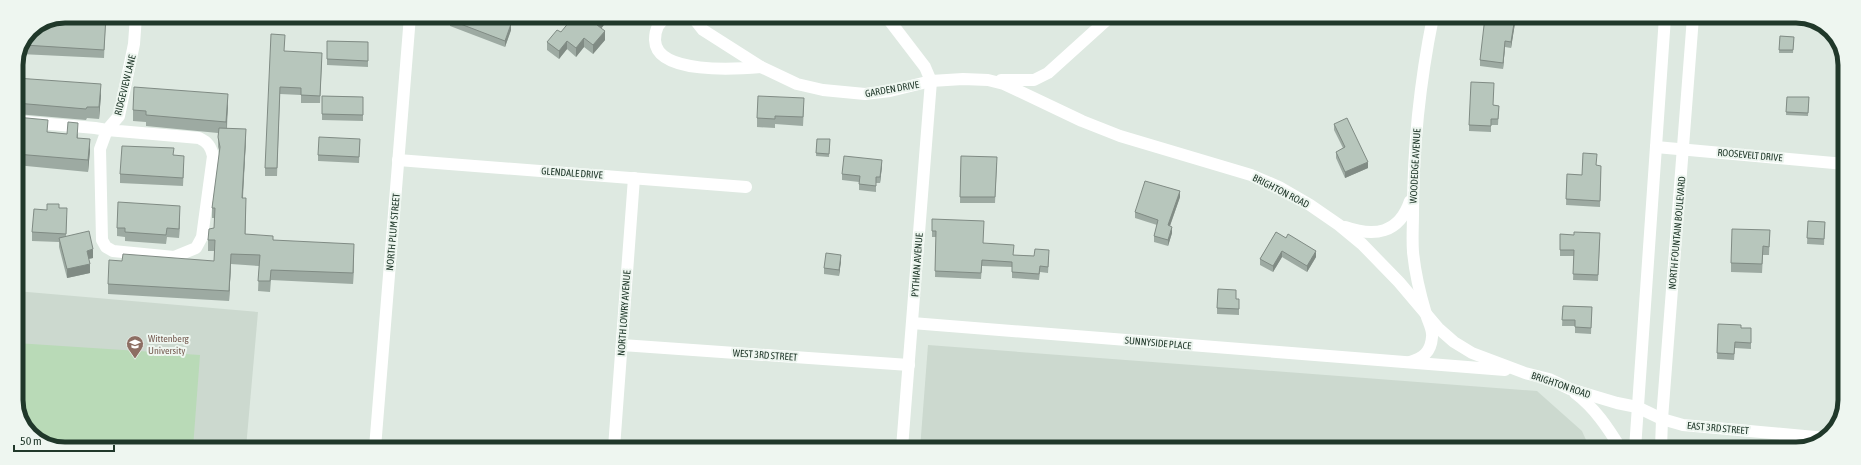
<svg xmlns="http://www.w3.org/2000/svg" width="1861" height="465" viewBox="0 0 1861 465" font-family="'Asap Condensed',sans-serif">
<rect width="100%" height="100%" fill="#dee9e1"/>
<g fill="#ccd9cf">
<polygon points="16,291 258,312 246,448 55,448 28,433 16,406"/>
<polygon points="928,345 1537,391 1582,431 1590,449 920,449"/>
</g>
<polygon fill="#b9dab7" points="16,343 200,355 193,448 55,448 28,433 16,406"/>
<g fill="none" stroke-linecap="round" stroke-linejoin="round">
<g stroke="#fff" stroke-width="12">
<path d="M668 16C659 21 655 30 655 40 656 75 738 69 761 67"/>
<polyline points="692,16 703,30 761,67 797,84 823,90 865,94 890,91 931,81 963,79 988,80 1004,84 1082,121 1120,136 1251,175 1279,187 1310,205 1339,225 1362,244 1399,282 1438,328 1454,342 1472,353 1525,373 1549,379 1570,389 1617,403 1637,407 1662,419 1683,425 1826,438"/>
<polyline points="886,16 925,67 931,81 902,448"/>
<polyline points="1001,80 1034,80 1048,73 1110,17"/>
<path d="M16 121 95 128 107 130 199 138C208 142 211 147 213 156L202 237 196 248 174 257 113 251 106 247 102 240 100 149 107 130 119 116 134 44 136 16"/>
<polyline points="1656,147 1845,164"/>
<polyline points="398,160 746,187"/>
<path d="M1345 227C1374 237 1399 234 1410 201"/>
<polyline points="912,323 1505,370"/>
<polyline points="622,345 909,365"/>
<path d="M1410 362C1423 358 1431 352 1432 337 1433 329 1428 322 1426 314 1420 294 1415 273 1413 252 1412 239 1413 226 1413 213 1413 147 1420 81 1433 17"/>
<path d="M1575 393C1595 408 1608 428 1621 449"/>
<polyline points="375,448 410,16"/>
<polyline points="614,448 634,178"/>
</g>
<g stroke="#fff" stroke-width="12">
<polyline points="1635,449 1665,17"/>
<polyline points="1661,449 1662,419 1693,17"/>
</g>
</g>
<g fill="#9daaa2">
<polygon points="106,16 104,58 20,54 30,30 81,23"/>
<polygon points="163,16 238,16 237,21"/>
<polygon points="606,16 606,22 601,29 605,40 593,54 584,47 576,57 567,49 559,59 547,50 547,42 561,32"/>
<polygon points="450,20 511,30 505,47 450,26"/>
<polygon points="1515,23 1511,48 1505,47 1503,69 1480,66 1480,60"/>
<polygon points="1780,36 1794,37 1793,53 1779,53"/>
<polygon points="327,41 368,42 368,67 327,65"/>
<polygon points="284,51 322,61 320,103 301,103 301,95 280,94 277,176 265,176 265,168"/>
<polygon points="16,78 101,95 99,119 87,118 86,120 17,114"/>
<polygon points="322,96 363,97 363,121 322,120"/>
<polygon points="1787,97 1809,97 1808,116 1786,115"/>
<polygon points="228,105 227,128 246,139 243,198 246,208 245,234 273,240 354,255 353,284 271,280 270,292 258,291 259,266 231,264 229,301 108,294 108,284 122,261 214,261 214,251 208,251 208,240 214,228 214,218 212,218 212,208 220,153 218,147 218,133 146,126 146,122 133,121 133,110"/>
<polygon points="1493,105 1499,106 1498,125 1491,125 1491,132 1469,131 1469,125"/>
<polygon points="804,106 803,126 775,124 775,128 757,127 757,118"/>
<polygon points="16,117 48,132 67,134 78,134 78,138 90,150 88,172 16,165"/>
<polygon points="1334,124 1368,168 1345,178 1336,158 1336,152 1343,148 1334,130"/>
<polygon points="360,139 359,163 318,161 318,155"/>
<polygon points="817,139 830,139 829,157 816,156"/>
<polygon points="174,155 184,164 183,186 120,183 120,174"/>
<polygon points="961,156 997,163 995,203 960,203"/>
<polygon points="1597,165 1601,172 1600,207 1566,205 1567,174 1582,175"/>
<polygon points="882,166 880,183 876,183 876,192 859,190 859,182 842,180 842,174"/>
<polygon points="1180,197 1170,226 1172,233 1168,246 1154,242 1154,236 1157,225 1135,218 1135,212"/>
<polygon points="59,208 67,217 66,237 93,258 89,259 90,273 67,278 59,247 59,242 32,241 32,232 47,210"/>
<polygon points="180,215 179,238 167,237 166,244 125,241 125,237 117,236 117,228"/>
<polygon points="932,219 983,243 1014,255 1034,256 1049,256 1048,273 1040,272 1039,280 1012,278 1012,267 982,266 981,279 935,277 936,237 932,237"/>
<polygon points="1808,221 1825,222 1824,245 1807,244"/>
<polygon points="1770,230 1769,255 1763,255 1762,273 1731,272 1731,263"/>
<polygon points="1276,232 1316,257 1307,272 1282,257 1273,272 1260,265 1260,259"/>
<polygon points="1560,234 1600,239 1598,281 1573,280 1574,256 1560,256"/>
<polygon points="841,261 839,276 824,274 824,268"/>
<polygon points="1236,299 1239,299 1239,315 1217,314 1217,308"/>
<polygon points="1563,306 1592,307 1591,334 1575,333 1575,326 1562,326"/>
<polygon points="1718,324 1741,328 1751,328 1751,349 1735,348 1734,360 1717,359"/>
</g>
<g fill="#808b84">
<polygon points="604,16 606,16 606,22 597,34 597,25"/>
<polygon points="1515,17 1515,23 1511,48 1511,42"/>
<polygon points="511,24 511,30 505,47 505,41"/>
<polygon points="605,31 605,40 593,54 593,45"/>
<polygon points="584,38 584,47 576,57 576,48"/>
<polygon points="567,41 567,49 559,59 559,51"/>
<polygon points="1505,41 1505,47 1503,69 1503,63"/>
<polygon points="101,84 101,95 99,119 99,107"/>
<polygon points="228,94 228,105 226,133 226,122"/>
<polygon points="17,102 17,114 16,114 16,103"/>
<polygon points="246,129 246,139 242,208 242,198"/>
<polygon points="90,139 90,150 88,172 88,160"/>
<polygon points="882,160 882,166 880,183 880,177"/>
<polygon points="1368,162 1368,168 1345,178 1345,172"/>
<polygon points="1180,191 1180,197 1168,231 1168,225"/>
<polygon points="246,198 246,208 245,244 245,234"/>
<polygon points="180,206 180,215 179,238 179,229"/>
<polygon points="1172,227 1172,233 1168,246 1168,240"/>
<polygon points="354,244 354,255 353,284 353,273"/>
<polygon points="93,249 93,258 87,259 87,251"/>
<polygon points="1282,251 1282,257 1273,272 1273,266"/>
<polygon points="1316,251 1316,257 1307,272 1307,266"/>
<polygon points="231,254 231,264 229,301 229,291"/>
<polygon points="841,255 841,261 839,276 839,270"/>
<polygon points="90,264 90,273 67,278 67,269"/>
</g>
<g fill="#b7c6bc" stroke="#808b84">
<polygon points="81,16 106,16 104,50 24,45 30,30 51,22 81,23"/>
<polygon points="451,16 492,16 511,24 505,41 450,20"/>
<polygon points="574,16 604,16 597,25 605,31 593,45 584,38 576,48 567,41 559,51 547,42 557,30 561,32"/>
<polygon points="1485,17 1515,17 1511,42 1505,41 1503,63 1480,60"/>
<polygon points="271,34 285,35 284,51 322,53 320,96 301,95 301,88 280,87 277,168 265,168"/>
<polygon points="1780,36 1794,37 1793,50 1779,50"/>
<polygon points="327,41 368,42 368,61 327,59"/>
<polygon points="16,78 101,84 99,107 87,107 86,109 16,103"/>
<polygon points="1471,82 1494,83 1493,105 1499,106 1498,119 1491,119 1491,126 1469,125"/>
<polygon points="134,87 228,94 226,122 146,115 146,111 133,110"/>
<polygon points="322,96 363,97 363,115 322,114"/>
<polygon points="758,96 804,98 803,117 775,116 775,119 757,118"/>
<polygon points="1787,97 1809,97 1808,113 1786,112"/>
<polygon points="16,117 48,120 47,132 67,134 68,122 78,123 77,138 90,139 88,160 16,154"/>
<polygon points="1347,118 1368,162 1345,172 1336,152 1345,147 1334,124"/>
<polygon points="219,128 246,129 242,198 246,198 245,234 273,236 273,240 354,244 353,273 271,270 270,281 258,281 260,255 231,254 229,291 108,284 109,260 122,261 123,254 214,261 215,240 208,240 209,229 214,228 215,208 212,208 220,147 218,137"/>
<polygon points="319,137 360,139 359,157 318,155"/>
<polygon points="817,139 830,139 829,154 816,153"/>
<polygon points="122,146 174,148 173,155 184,156 183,178 120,174"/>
<polygon points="1583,153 1597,154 1596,165 1601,166 1600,201 1566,199 1567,174 1582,175"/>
<polygon points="844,156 882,160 880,177 876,177 876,186 859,184 860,176 842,174"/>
<polygon points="961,156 997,157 995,197 960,197"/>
<polygon points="1145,181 1180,191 1168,225 1172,227 1168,240 1154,236 1158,220 1135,212"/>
<polygon points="118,202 180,206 179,229 167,228 166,235 125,232 125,228 117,228"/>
<polygon points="47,204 59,204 59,208 67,208 66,234 32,232 34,209 47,210"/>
<polygon points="932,219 984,221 983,243 1014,245 1013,255 1034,256 1035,249 1049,250 1048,267 1040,266 1039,274 1012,272 1012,262 982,260 981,273 935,271 936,231 932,231"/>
<polygon points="1808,221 1825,222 1824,239 1807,238"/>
<polygon points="1732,229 1770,230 1769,247 1763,246 1762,264 1731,263"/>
<polygon points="89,231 93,249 87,251 90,264 67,269 59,238"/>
<polygon points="1276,232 1286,238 1288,234 1316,251 1307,266 1282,251 1273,266 1260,259"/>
<polygon points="1574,232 1600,233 1598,275 1573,274 1574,250 1560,250 1560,234 1574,235"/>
<polygon points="826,253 841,255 839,270 824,268"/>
<polygon points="1218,289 1236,290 1236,299 1239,299 1239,309 1217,308"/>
<polygon points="1563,306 1592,307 1591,328 1575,327 1575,320 1562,320"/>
<polygon points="1718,324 1741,325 1741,328 1751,328 1751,343 1735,342 1734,354 1717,353"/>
<polygon points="1710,444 1725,446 1724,449 1709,449"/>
</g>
<defs>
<g id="university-pin" transform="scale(0.9)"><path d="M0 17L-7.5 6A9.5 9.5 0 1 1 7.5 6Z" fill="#8d6e63" stroke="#eef6f0"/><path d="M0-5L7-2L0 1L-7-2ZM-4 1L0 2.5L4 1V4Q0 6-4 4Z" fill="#fff"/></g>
</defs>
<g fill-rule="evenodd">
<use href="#university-pin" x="135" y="344"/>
</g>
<g text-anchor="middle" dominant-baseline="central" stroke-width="4" stroke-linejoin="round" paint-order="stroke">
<g font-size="10" fill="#20382a" stroke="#eef6f0">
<text transform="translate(125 85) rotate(-76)">RIDGEVIEW LANE</text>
<text transform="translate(892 89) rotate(-10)">GARDEN DRIVE</text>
<text transform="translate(1750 155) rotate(5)">ROOSEVELT DRIVE</text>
<text transform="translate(1415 166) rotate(-87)">WOODEDGE AVENUE</text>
<text transform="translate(572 173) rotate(4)">GLENDALE DRIVE</text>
<text transform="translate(1281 191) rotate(27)">BRIGHTON ROAD</text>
<text transform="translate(393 232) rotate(-85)">NORTH PLUM STREET</text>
<text transform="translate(1677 233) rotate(-85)">NORTH FOUNTAIN BOULEVARD</text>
<text transform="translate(917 265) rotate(-86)">PYTHIAN AVENUE</text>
<text transform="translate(624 313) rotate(-86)">NORTH LOWRY AVENUE</text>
<text transform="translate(1158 343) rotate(5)">SUNNYSIDE PLACE</text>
<text transform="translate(765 355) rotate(4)">WEST 3RD STREET</text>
<text transform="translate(1561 385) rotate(19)">BRIGHTON ROAD</text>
<text transform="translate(1718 428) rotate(5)">EAST 3RD STREET</text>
</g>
<g font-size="10" fill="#785e54" stroke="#eef6f0" text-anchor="start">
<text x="148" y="338">Wittenberg<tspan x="148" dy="12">University</tspan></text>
</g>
</g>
<path d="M0 0H1861V465H0ZM65 23H1796A42 42 0 0 1 1838 65V400A42 42 0 0 1 1796 442H65A42 42 0 0 1 23 400V65A42 42 0 0 1 65 23Z" fill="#eef6f0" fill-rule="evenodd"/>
<path fill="none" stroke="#20382a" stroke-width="5" d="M65 23H1796A42 42 0 0 1 1838 65V400A42 42 0 0 1 1796 442H65A42 42 0 0 1 23 400V65A42 42 0 0 1 65 23Z"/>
<path d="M14 445v6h100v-6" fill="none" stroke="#20382a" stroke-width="2"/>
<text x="20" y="445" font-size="12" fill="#20382a" stroke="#eef6f0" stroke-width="3" paint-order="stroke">50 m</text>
</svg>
